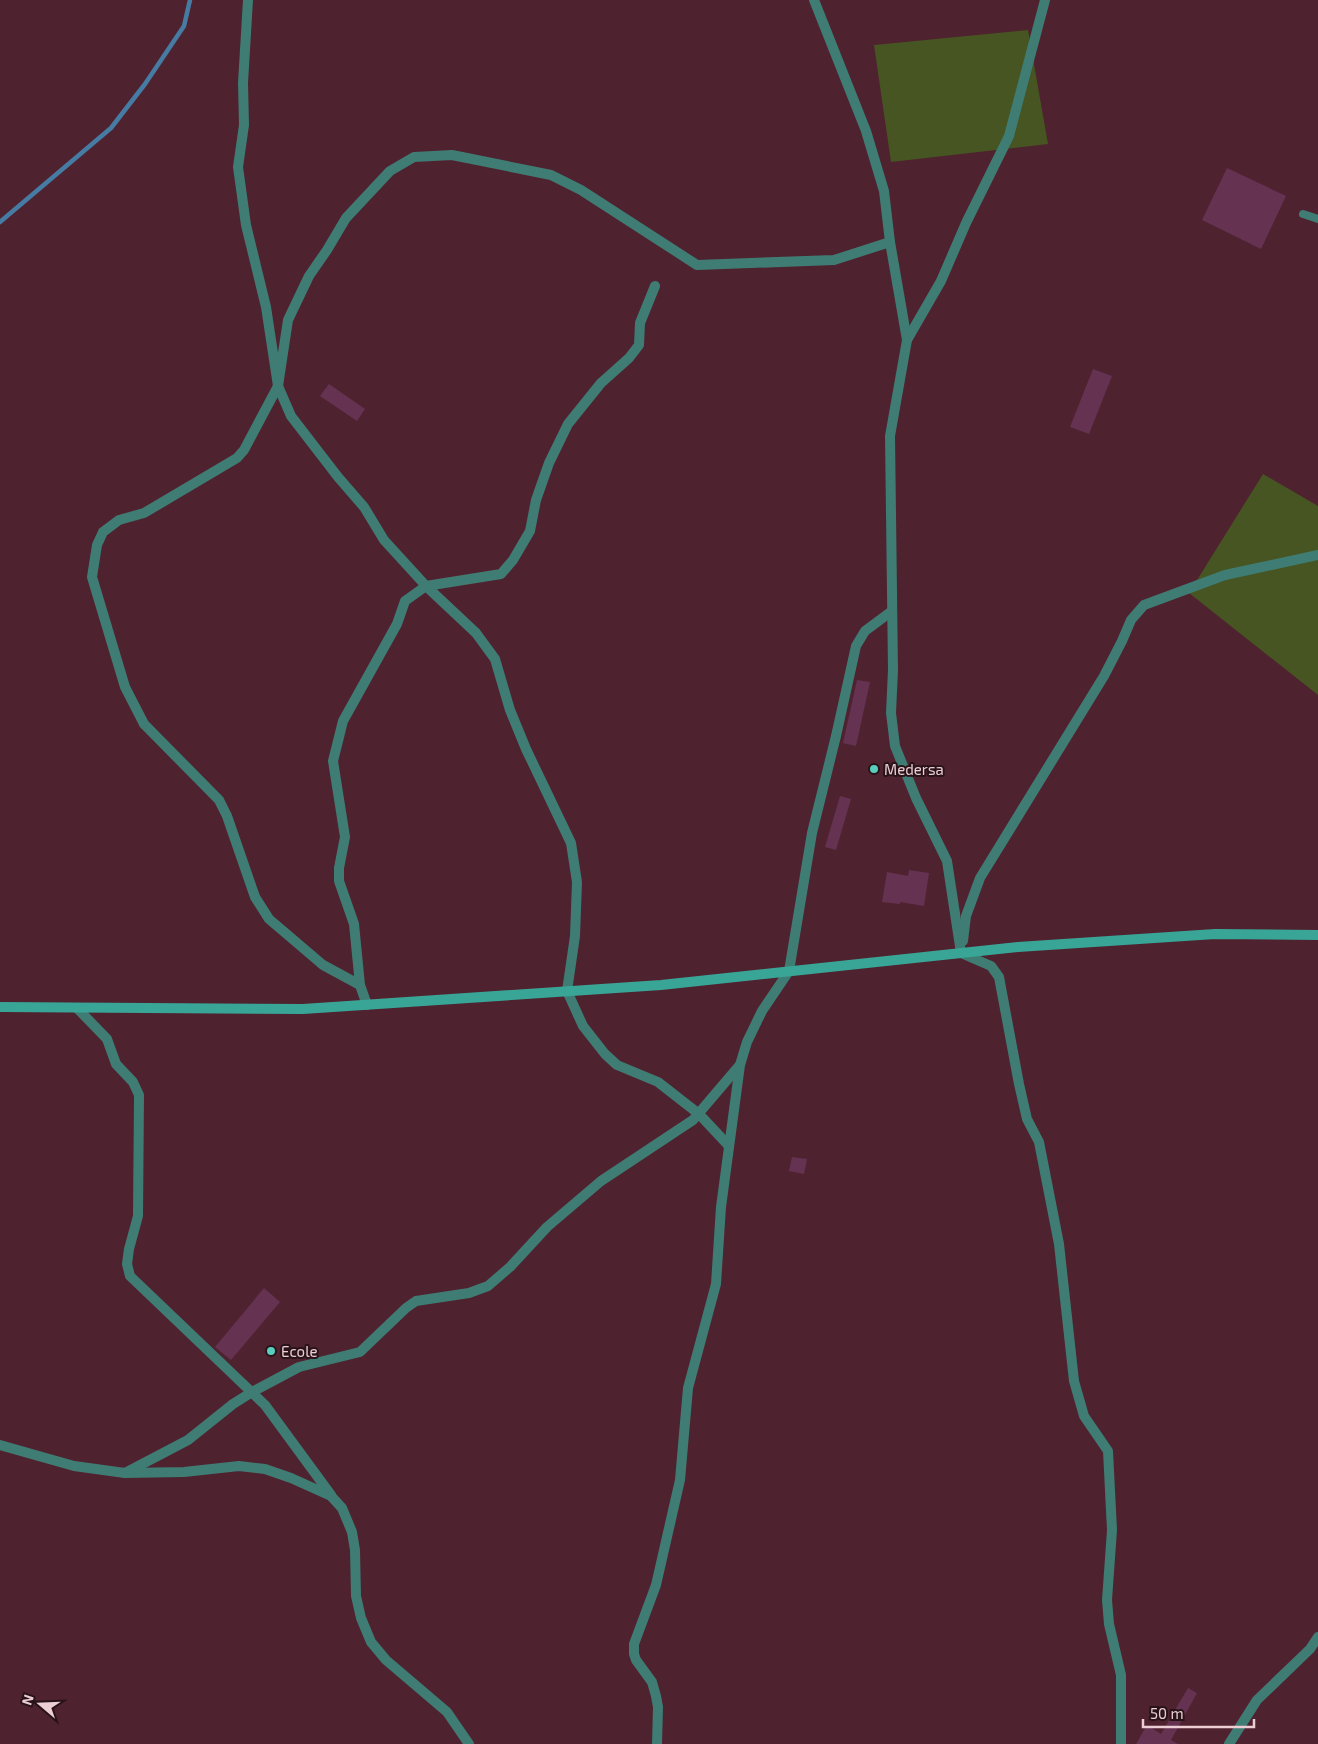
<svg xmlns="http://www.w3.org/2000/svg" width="1318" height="1744" viewBox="0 0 1318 1744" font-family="'Exo 2',sans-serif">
<rect width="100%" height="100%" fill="#4f222f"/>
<g fill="#465521">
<polygon points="1028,30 1048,144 891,162 874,45"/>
<polygon points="1263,474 1318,506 1318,695 1189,593"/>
</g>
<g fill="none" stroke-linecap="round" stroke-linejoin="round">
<polyline stroke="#467ca4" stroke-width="4.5" points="0,222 111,128 145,84 184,26 190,0"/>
</g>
<g fill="#653252">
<polygon points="1227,168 1286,196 1261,249 1202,220"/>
<polygon points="1093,369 1112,376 1089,434 1070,427"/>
<polygon points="329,384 365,409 357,421 320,396"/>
<polygon points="857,680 870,682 856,746 843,743"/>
<polygon points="840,796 851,799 836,850 825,847"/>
<polygon points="909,870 929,873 924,906 900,902 900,904 882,902 887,872 908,876"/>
<polygon points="792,1157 807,1159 804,1174 789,1171"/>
<polygon points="264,1288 280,1302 231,1360 215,1347"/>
<polygon points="1188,1688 1197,1693 1171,1740 1178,1744 1136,1744 1147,1725 1161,1734"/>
</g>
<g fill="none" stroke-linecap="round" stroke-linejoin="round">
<polyline stroke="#3f7c73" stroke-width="8" points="1303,214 1318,219"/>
<g stroke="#3f7c73" stroke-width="10">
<polyline points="248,0 243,83 244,125 238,167 246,225 266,307 278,386 291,416 338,477 364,507 384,540 426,586 476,633 495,659 510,710 526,749 571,843 577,882 575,936 567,991 583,1026 605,1054 617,1065 658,1082 699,1114 729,1146"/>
<polyline points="814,0 866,131 884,191 890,242 907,340 890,436 893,670 891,713 895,746 916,798 947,861 961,953"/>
<polyline points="907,340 941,281 966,223 1009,136 1045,0"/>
<polyline points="963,941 966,916 980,878 1104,676 1122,641 1131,620 1144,605 1225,575 1318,555"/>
<polyline points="961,953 991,966 999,977 1019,1084 1027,1119 1039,1142 1059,1244 1074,1381 1084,1416 1108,1451 1112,1530 1107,1600 1109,1624 1121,1675 1121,1744"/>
<polyline points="360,985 354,924 339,881 339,868 345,837 333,761 343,721 397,624 405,601 426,586 501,574 513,560 530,531 536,500 549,463 568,424 601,383 629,358 639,345 640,323 655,286"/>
<polyline points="367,1005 360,985 323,965 269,919 255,897 227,816 219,800 144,724 125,687 92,577 97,545 103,532 119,520 144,513 237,458 244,450 278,386 288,320 309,276 327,250 346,218 390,171 414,157 452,155 551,175 581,190 697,265 834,260 890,242"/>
<polyline points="77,1008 107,1039 116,1064 133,1082 139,1095 138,1216 129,1249 127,1264 130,1276 265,1405 331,1495"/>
<polyline points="0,1445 74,1466 125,1473 184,1472 239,1466 265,1469 291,1478 331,1496 342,1508 352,1532 355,1550 356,1596 361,1618 371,1642 386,1660 447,1712 469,1744"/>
<polyline points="125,1473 188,1440 233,1404 252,1392 299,1367 360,1352 406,1308 416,1301 469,1293 488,1286 510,1267 547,1227 601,1181 693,1120 739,1066"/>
<polyline points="657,1744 658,1707 656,1696 652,1682 636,1660 634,1654 634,1644 656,1585 680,1480 688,1388 716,1284 721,1207 740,1065 747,1042 762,1011 789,971 812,833 836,736 856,646 865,631 892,611"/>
<polyline points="1229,1744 1257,1700 1310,1649 1318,1637"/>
</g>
<polyline stroke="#39a597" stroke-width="10" points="0,1007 303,1009 661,985 1018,947 1215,934 1318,935"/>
</g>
<g fill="#59cebe" stroke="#281319" stroke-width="2">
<circle cx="874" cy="769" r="5"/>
<circle cx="271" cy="1351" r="5"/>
</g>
<g text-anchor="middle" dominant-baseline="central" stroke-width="4" stroke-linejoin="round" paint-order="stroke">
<g font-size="15" fill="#ecced4" stroke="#281319" text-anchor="start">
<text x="884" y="769">Medersa</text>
<text x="281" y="1351">Ecole</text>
</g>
</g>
<g transform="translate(40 1704) rotate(289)" stroke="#281319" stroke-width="4" paint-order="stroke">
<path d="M0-4L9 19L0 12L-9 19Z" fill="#ecced4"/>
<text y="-8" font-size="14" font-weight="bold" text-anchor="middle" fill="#ecced4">N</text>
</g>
<path d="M1143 1719v8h111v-8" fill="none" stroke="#ecced4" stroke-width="2.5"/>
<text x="1150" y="1719" font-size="15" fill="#ecced4" stroke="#281319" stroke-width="4" paint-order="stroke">50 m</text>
</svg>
